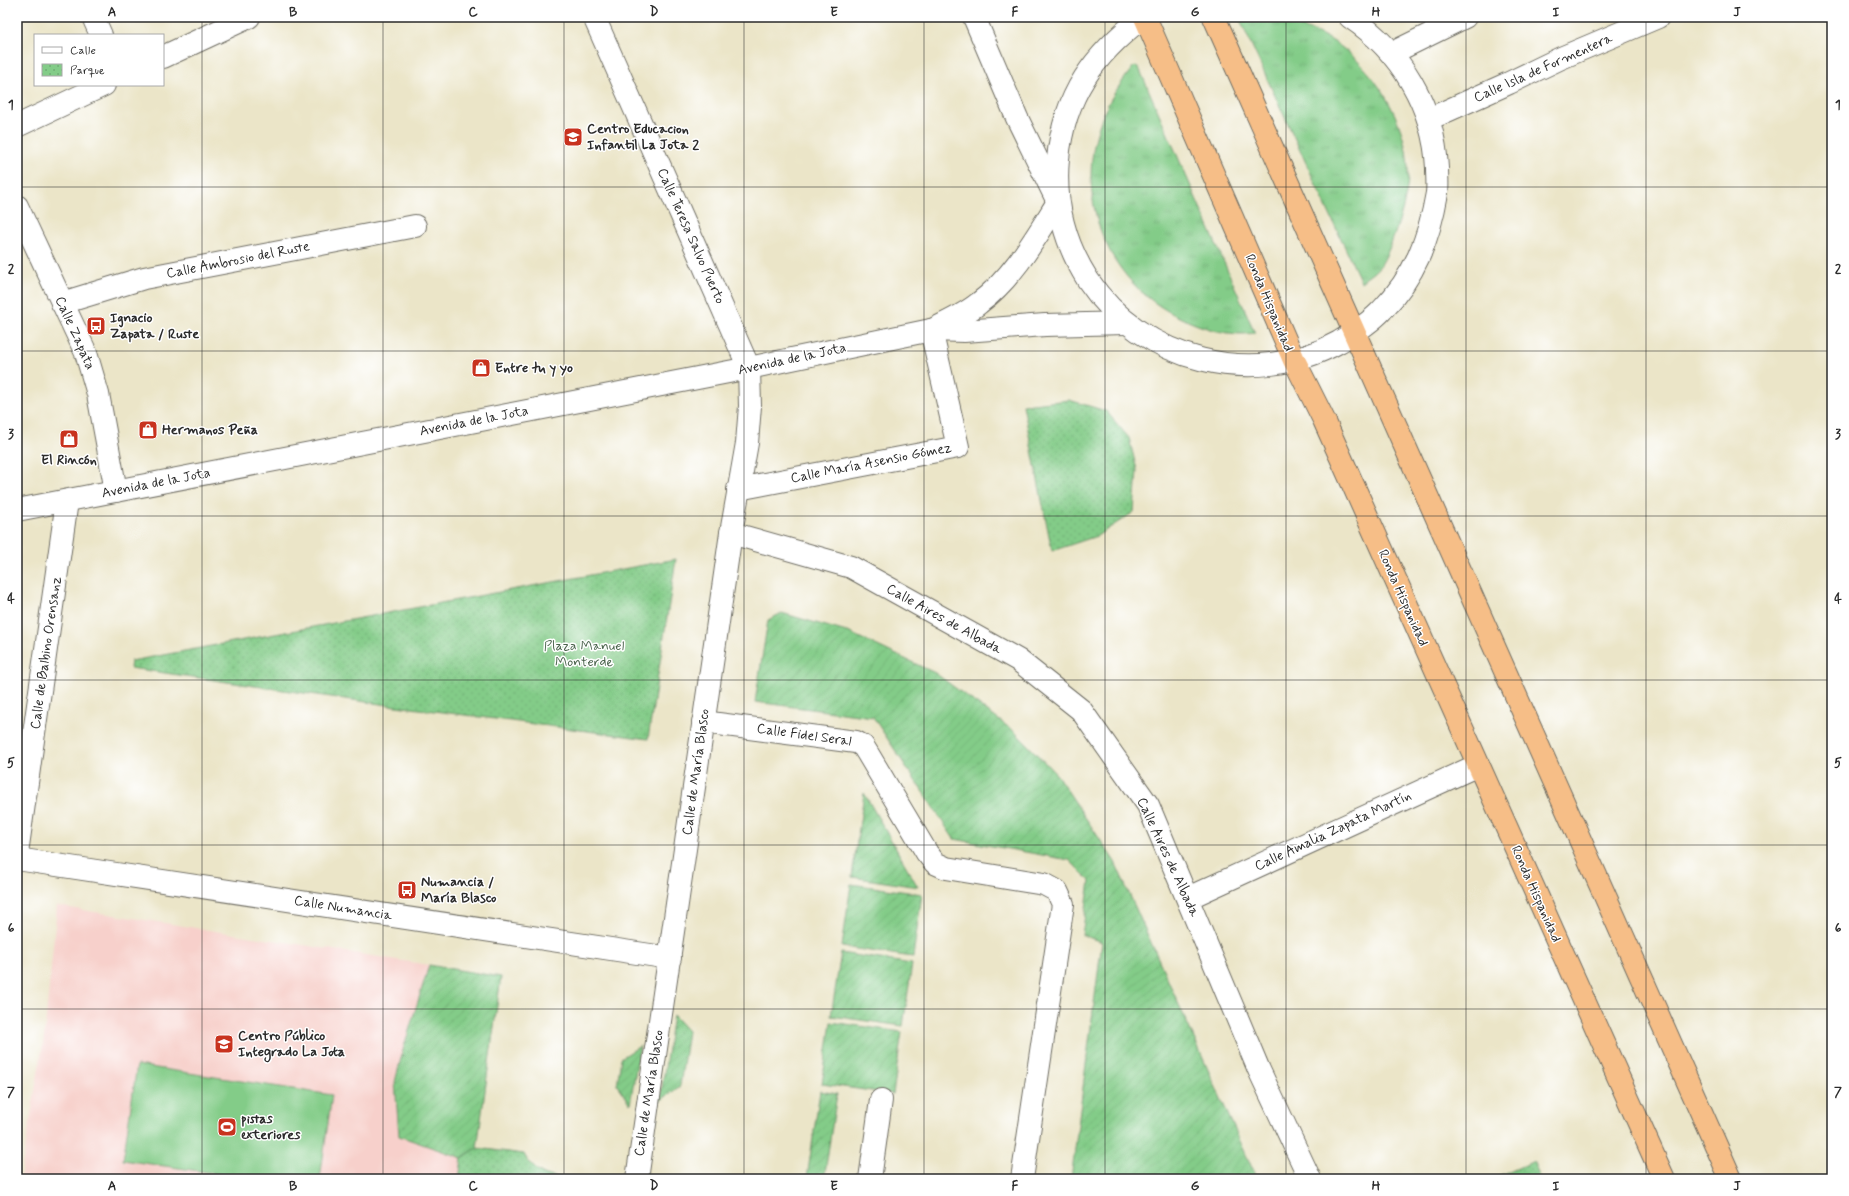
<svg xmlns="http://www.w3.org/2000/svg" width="1849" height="1196" viewBox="0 0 1849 1196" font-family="Mynerve,sans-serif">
<defs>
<pattern id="grass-tufts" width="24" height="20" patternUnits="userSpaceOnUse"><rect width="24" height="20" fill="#83cc88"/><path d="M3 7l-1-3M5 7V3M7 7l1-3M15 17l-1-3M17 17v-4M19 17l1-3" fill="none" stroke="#71af76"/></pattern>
<pattern id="park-dots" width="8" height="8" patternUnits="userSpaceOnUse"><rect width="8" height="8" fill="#83cc88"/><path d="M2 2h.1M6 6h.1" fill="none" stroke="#71af76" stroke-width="1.8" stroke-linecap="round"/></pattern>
<pattern id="garden-furrows" width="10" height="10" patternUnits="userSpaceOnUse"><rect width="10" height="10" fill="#83cc88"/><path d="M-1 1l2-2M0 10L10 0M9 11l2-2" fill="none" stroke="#71af76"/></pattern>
</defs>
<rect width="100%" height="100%" fill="#fff"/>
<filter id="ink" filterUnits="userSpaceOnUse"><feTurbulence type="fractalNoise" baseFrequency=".025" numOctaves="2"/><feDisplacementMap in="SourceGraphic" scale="8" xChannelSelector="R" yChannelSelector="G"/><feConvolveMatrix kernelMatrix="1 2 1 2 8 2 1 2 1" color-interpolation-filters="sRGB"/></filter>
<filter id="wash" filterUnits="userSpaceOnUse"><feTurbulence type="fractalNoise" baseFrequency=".012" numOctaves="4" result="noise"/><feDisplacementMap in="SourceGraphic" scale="16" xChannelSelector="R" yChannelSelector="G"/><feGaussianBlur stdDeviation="0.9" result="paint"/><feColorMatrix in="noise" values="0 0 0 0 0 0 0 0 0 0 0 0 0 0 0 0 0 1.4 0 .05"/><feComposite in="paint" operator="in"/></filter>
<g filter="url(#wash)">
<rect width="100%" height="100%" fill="#ebe5c8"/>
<polygon fill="#f7d0cb" points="57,906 429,965 403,1050 395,1082 399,1135 462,1158 459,1179 20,1179 44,1038"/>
<g fill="url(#grass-tufts)" stroke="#577c5a">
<path d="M1239 18C1274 20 1311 24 1340 46 1379 74 1410 128 1408 177 1407 195 1402 213 1396 230 1392 242 1387 256 1380 266 1375 272 1367 277 1361 282Z"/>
<path d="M1136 66 1139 68 1255 333C1229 337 1202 328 1179 317 1103 281 1071 190 1104 113 1111 96 1122 82 1133 67Z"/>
</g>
<g fill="url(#park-dots)" stroke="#577c5a">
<polygon points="1069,400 1106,411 1129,438 1137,470 1134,512 1097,536 1052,551 1023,405"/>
<polygon points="676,559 648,739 373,703 130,668 131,661"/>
<path d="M477 1148 524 1154C533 1172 547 1177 566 1179H459L462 1158Z"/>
<polygon points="1533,1161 1541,1179 1494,1179"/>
</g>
<g fill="url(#garden-furrows)" stroke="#577c5a">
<polygon points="782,613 850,633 935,673 1015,732 1057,775 1115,862 1257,1179 1071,1179 1102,942 1082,935 1090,881 1069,860 954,839 873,717 755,702 768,620"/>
<polygon points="864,793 918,887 852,877"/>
<polygon points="851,884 922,894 913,957 842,947"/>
<polygon points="841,953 912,964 903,1026 831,1016"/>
<polygon points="429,965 501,977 477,1148 462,1158 399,1136 395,1082 403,1050"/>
<polygon points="673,1015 688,1031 680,1086 660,1101"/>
<polygon points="831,1022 902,1032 893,1094 822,1084"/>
<polygon points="640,1046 630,1104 617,1085 621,1058"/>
<polygon points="820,1091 837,1094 824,1179 807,1178"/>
</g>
<polygon fill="#83cc88" stroke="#577c5a" points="137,1065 332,1095 320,1179 254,1179 123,1160"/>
</g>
<g filter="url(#ink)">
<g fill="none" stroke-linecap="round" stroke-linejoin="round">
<g stroke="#6e6c62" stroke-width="24">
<g id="pedestrian">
<polyline points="93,17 101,35"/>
<polyline points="738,489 958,447 931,330"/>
</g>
</g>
<g stroke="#6e6c62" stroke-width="24">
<g id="minor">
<polyline points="594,17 749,368 750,406 747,443 731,533 637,1179"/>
<polyline points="974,17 1017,118 1058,202"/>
<polyline points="1392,53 1465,17"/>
<polyline points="163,57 249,17"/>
<polyline points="1429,119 1509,83 1561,58 1658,17"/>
<polyline points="17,126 104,85"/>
<polyline points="62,303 144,278 415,226"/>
<polyline points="731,533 851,567 1018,660 1081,710 1148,805 1259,1070 1310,1179"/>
<polyline points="703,722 856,742 863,746 868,754 927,853 935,863 946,868 1044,884 1057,891 1063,904 1022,1179"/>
<polyline points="17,859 670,958"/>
<polyline points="1188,898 1478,765"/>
<polyline points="870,1179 881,1100"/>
</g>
</g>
<g stroke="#6e6c62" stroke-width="24">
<g id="tertiary">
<path d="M1143 17C1094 55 1064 95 1058 159 1054 202 1065 244 1088 280 1142 361 1253 390 1339 342 1354 333 1370 323 1382 310 1415 276 1429 239 1437 193 1438 185 1437 176 1437 168 1434 107 1401 51 1350 17"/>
<polyline points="17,206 86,353 98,394 116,491"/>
<path d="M934 329C950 321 966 314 979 303 1013 278 1036 237 1058 202"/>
<polyline points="17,510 749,368 931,330 964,331 1045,325 1127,323"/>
<polyline points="17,853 67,501"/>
</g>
</g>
<g stroke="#6e6c62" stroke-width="24">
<g id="trunk">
<polyline points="1145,17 1294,360 1324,420 1664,1179"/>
<polyline points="1214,17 1731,1179"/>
</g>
</g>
<use href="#pedestrian" stroke="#fff" stroke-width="22"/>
<use href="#minor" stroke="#fff" stroke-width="22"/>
<use href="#tertiary" stroke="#fff" stroke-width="22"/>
<use href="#trunk" stroke="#f6be87" stroke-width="22"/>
</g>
</g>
<path fill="none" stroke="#2b2b2b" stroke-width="1" stroke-opacity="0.55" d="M202 17V1179M383 17V1179M564 17V1179M744 17V1179M924 17V1179M1105 17V1179M1286 17V1179M1466 17V1179M1646 17V1179M17 187H1832M17 351H1832M17 516H1832M17 680H1832M17 845H1832M17 1009H1832"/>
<defs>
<g id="school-square" transform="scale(1)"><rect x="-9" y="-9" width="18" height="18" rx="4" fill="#c8321e" stroke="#fff"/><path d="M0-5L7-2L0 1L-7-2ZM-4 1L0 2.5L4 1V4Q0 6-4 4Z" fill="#fff"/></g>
<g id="bus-square" transform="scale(1)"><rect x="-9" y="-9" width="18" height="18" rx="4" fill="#c8321e" stroke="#fff"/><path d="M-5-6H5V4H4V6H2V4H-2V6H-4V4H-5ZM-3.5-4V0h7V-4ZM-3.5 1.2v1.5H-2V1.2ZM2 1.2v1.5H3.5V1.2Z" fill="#fff"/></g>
<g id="shop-square" transform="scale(1)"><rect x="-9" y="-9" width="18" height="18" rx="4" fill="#c8321e" stroke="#fff"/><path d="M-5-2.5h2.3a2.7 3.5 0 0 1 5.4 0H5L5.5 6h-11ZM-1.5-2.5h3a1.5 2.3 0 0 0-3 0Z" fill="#fff"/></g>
<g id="stadium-square" transform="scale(1)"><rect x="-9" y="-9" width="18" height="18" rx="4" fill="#c8321e" stroke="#fff"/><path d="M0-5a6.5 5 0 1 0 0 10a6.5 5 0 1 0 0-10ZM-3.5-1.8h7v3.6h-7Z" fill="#fff"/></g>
</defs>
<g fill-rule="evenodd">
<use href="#school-square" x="573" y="137"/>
<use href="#bus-square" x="96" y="326"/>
<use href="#shop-square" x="481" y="368"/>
<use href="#shop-square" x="148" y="430"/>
<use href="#shop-square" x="69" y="439"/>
<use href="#bus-square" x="407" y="890"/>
<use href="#school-square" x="224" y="1044"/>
<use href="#stadium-square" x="227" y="1127"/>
</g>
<g text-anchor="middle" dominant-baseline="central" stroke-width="3" stroke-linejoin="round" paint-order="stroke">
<g font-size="14" fill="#2b2b2b" stroke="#fff">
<text transform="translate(1543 68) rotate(-24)">Calle Isla de Formentera</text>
<text transform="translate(691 236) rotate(66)">Calle Teresa Salvo Puerto</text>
<text transform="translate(238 260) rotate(-11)">Calle Ambrosio del Ruste</text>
<text transform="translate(1269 303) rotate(67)">Ronda Hispanidad</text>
<text transform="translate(75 333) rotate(66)">Calle Zapata</text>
<text transform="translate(792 359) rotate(-12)">Avenida de la Jota</text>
<text transform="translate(474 421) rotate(-11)">Avenida de la Jota</text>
<text transform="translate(871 463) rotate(-11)">Calle María Asensio Gómez</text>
<text transform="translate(156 483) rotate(-11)">Avenida de la Jota</text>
<text transform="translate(1403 598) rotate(66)">Ronda Hispanidad</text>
<text transform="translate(944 619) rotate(29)">Calle Aires de Albada</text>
<text transform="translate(46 653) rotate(-82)">Calle de Balbino Orensanz</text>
<text transform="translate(804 735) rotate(8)">Calle Fidel Seral</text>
<text transform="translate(696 772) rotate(-82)">Calle de María Blasco</text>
<text transform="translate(1333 831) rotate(-25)">Calle Amalia Zapata Martín</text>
<text transform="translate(1168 857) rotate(65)">Calle Aires de Albada</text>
<text transform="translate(1536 894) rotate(66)">Ronda Hispanidad</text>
<text transform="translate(343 908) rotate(9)">Calle Numancia</text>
<text transform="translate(649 1093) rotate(-81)">Calle de María Blasco</text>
</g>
<g font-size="14" font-weight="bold" fill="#2b2b2b" stroke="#fff" text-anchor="start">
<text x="587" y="129">Centro Educacion<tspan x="587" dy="16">Infantil La Jota 2</tspan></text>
<text x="110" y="318">Ignacio<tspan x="110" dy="16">Zapata / Ruste</tspan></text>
<text x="495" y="368">Entre tu y yo</text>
<text x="162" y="430">Hermanos Peña</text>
<text x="69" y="460" text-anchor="middle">El Rincón</text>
<text x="421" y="882">Numancia /<tspan x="421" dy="16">María Blasco</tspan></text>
<text x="238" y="1036">Centro Público<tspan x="238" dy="16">Integrado La Jota</tspan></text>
<text x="241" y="1119">pistas<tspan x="241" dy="16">exteriores</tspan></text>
</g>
<g font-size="14" fill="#4a634c" stroke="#fff">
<text x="584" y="646">Plaza Manuel<tspan x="584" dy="16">Monterde</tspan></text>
</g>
</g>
<rect width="1849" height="1196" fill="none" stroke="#fff" stroke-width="44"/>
<rect x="34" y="34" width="130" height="52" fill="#ffffff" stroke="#aaaaaa"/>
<rect x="42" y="47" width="20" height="6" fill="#ffffff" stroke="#aaaaaa"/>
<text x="70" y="54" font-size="12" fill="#2b2b2b">Calle</text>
<rect x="42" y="64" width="20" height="12" fill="url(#park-dots)" stroke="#aaaaaa"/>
<text x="70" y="74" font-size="12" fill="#2b2b2b">Parque</text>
<rect x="22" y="22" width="1805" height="1152" fill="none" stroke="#2b2b2b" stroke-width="1.5"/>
<g font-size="13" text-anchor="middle" font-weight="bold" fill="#2b2b2b">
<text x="112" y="16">A</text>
<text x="293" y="16">B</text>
<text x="473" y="16">C</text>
<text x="654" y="16">D</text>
<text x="834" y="16">E</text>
<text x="1015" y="16">F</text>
<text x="1195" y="16">G</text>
<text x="1376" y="16">H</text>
<text x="1556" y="16">I</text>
<text x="1737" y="16">J</text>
<text x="11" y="109">1</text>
<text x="1838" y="109">1</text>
<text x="11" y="273">2</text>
<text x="1838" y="273">2</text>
<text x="11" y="438">3</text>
<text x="1838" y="438">3</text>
<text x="11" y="603">4</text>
<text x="1838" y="603">4</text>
<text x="11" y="767">5</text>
<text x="1838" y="767">5</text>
<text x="11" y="932">6</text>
<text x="1838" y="932">6</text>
<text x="11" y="1096">7</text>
<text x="1838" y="1096">7</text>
<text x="112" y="1190">A</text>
<text x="293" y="1190">B</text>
<text x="473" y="1190">C</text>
<text x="654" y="1190">D</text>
<text x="834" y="1190">E</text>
<text x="1015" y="1190">F</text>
<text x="1195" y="1190">G</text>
<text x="1376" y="1190">H</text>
<text x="1556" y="1190">I</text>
<text x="1737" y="1190">J</text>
</g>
</svg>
